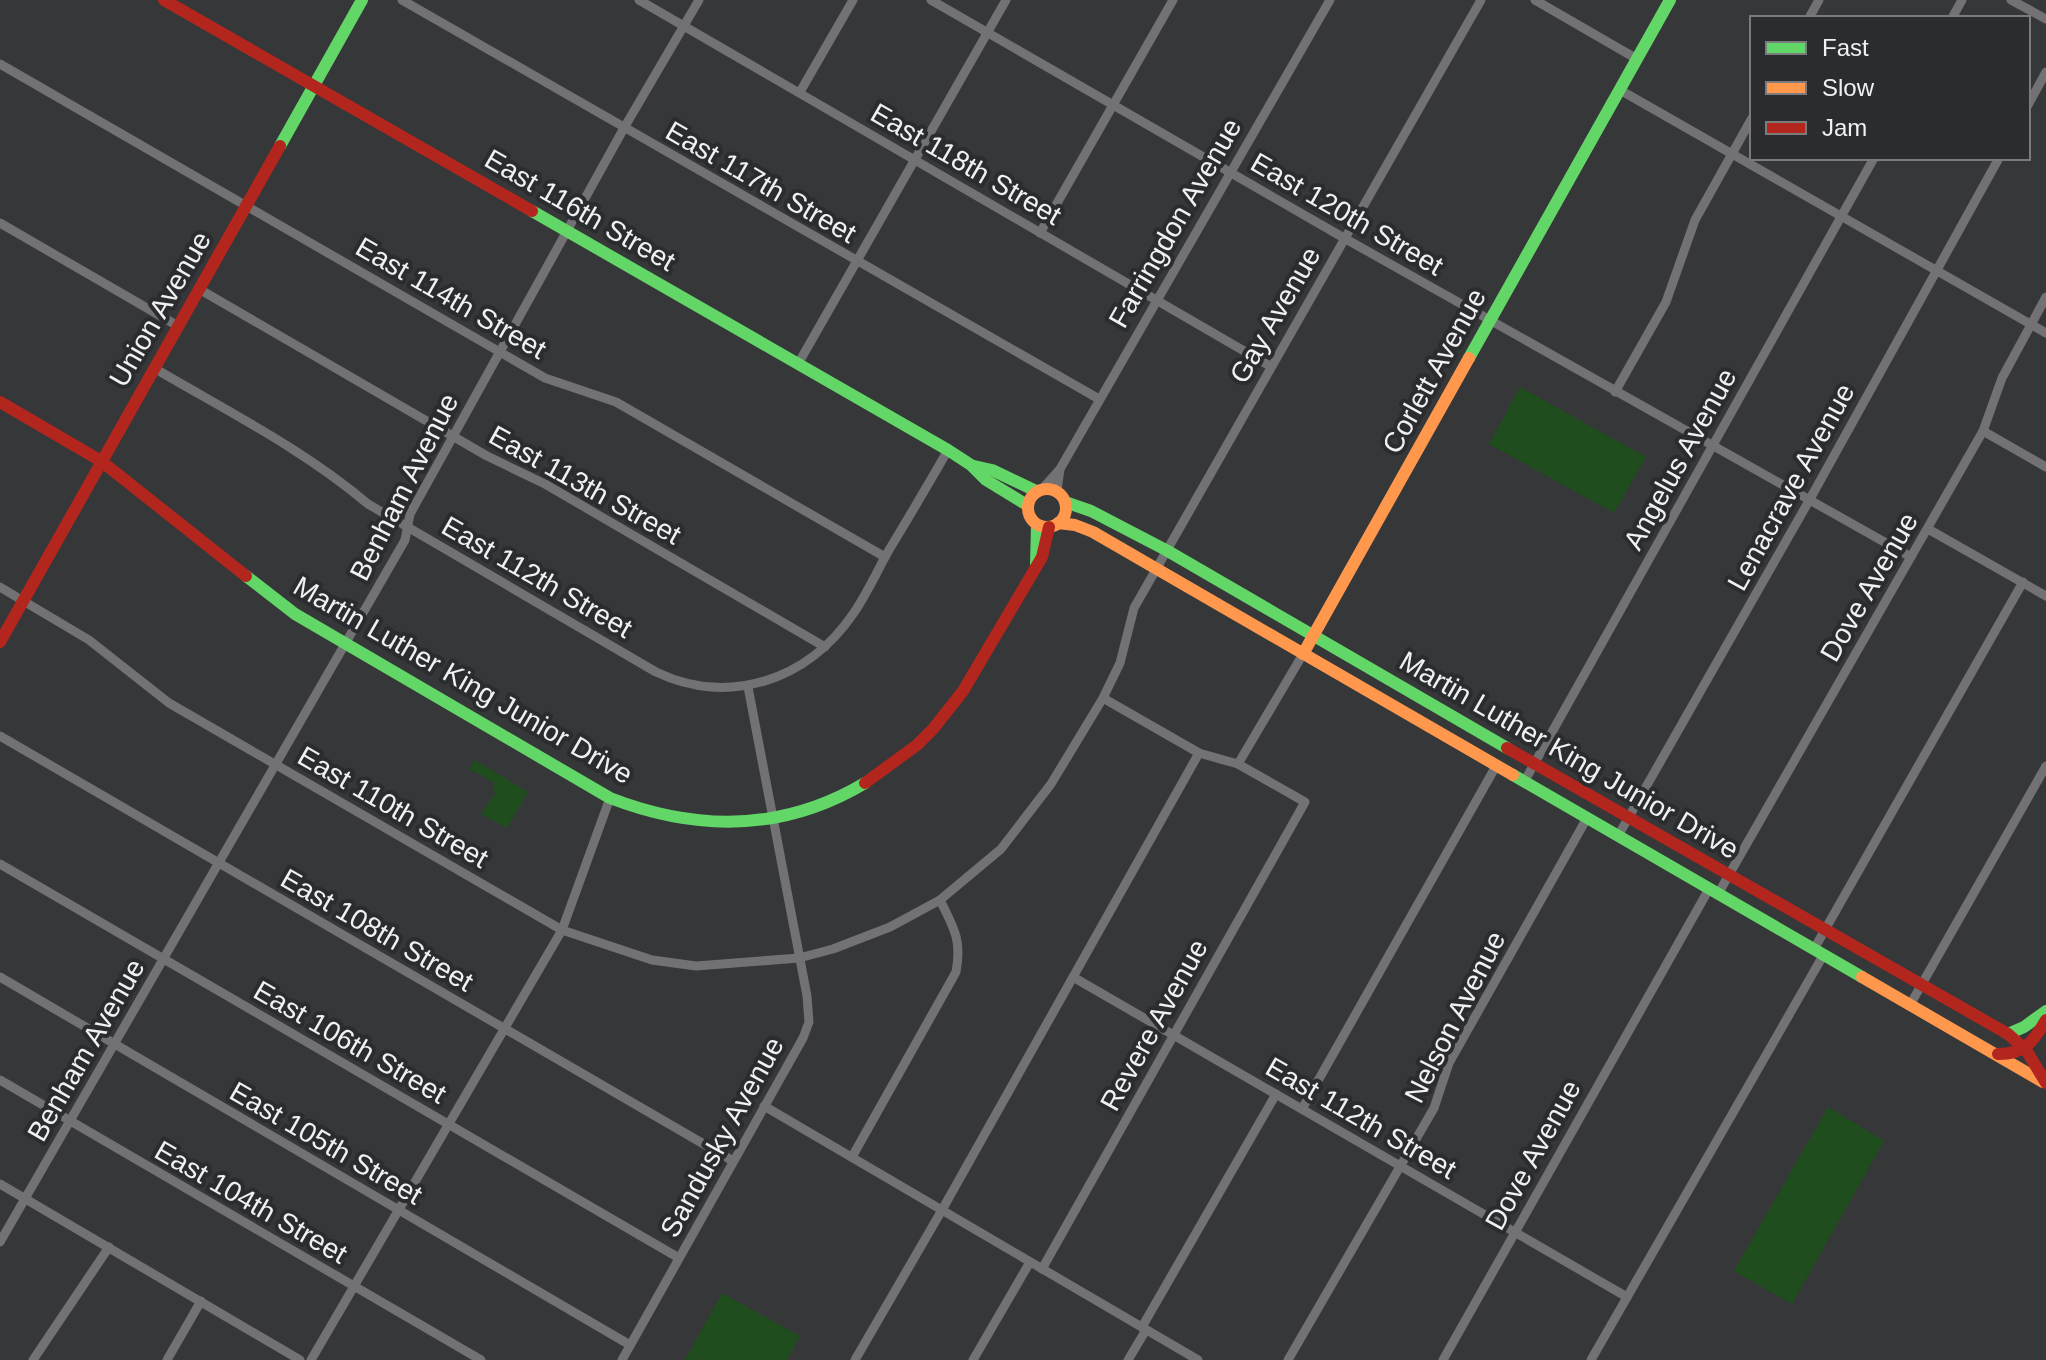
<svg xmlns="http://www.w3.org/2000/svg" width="2046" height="1360" viewBox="0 0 2046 1360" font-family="Helvetica,sans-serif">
<rect width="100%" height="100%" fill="#363738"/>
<g fill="#204d1d">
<polygon points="1520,387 1646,457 1614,513 1489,444"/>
<polygon points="475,760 528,792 507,828 481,814 495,793 493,782 469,769"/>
<polygon points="1828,1107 1884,1141 1792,1304 1734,1271"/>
<polygon points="722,1293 800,1336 787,1360 685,1360"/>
</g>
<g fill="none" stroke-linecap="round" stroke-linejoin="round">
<g stroke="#727274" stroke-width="9">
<polyline points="402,0 1099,399"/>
<polyline points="639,0 1270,366"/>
<polyline points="931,0 1344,238 1911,557"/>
<polyline points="1535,0 1637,59"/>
<polyline points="2011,0 2046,19"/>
<polyline points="1809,18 1819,0"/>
<polyline points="1952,18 1962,0"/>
<polyline points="0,64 545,378 616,402 885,557"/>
<polyline points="1620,90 2046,333"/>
<polyline points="800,92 853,0"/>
<polyline points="2028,105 2046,72"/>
<polyline points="0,223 178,326"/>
<polyline points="1040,233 1173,0"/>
<polyline points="199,289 487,456 545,484 825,647"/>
<polyline points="798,364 1006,0"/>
<path d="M154 368C227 411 303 449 368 504L656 672C729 707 808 680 853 614 867 594 877 571 889 550 909 517 929 483 948 450"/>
<polyline points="1615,392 1666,302 1695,220 1752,118"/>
<polyline points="1983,431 2046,467"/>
<polyline points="1043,488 1060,469 1330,0"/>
<polyline points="1057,491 1060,469"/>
<polyline points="1928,529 2046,596"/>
<polyline points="0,587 89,640 169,703 562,930 652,960 696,966 799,958 833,949 890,927 940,900 1001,849 1051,784 1103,698 1120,663 1134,608 1481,0"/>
<polyline points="0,736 733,1161"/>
<polyline points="1238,764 1303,654"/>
<polyline points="1524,782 1874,158"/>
<polyline points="1618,836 1810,499 1999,158"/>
<polyline points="0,864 679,1258"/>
<polyline points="1718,894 1983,431 2002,378 2046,297"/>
<polyline points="1814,949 2023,582"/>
<polyline points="0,977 630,1345"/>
<polyline points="1073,977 1627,1297"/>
<polyline points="1910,1005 2046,766"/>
<polyline points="0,1080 481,1360"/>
<polyline points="764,1106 1198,1360"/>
<polyline points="1302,1109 1496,766"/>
<path d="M852 1157 956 972C962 940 954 928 940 900"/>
<polyline points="0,1184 300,1360"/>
<polyline points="0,1242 405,540 410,514 624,128 699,0"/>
<polyline points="1042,1269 1305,802 1238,764 1199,753 1103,698"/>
<polyline points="1142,1327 1276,1094"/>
<polyline points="33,1360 109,1247"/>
<polyline points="167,1360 201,1301"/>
<polyline points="311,1360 562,930 610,798"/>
<polyline points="622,1360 803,1038 809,1022 807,996 748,687"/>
<polyline points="855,1360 942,1210 1199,753"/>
<polyline points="973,1360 1030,1262"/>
<polyline points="1128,1360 1146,1330"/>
<polyline points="1288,1360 1434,1108 1449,1063 1587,818"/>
<polyline points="1443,1360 1709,889"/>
<polyline points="1591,1360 1824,954"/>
</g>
<g stroke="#63d668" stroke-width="12">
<polyline points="280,146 362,0"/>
<polyline points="532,211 948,450 971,465 986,480 1027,505"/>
<polyline points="1469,358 1670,0"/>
<polyline points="974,466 992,470 1036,491"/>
<polyline points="1065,502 1091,511 1166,550 1507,748"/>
<polyline points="1036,564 1037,525"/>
<path d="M246 576 295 614 610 798C698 832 783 832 865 783"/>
<polyline points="1513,775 1862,977"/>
<polyline points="2008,1034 2024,1027 2046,1011"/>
</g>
<g stroke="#ff974d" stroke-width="12">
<circle cx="1047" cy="508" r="19"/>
<polyline points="1058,523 1075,525 1093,532 1513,775"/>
<polyline points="1303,654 1469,358"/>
<polyline points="1862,977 2043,1082"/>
</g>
<g stroke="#b3261e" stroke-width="12">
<polyline points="164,0 532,211"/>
<polyline points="0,402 101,461 246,576"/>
<polyline points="0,642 280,146"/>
<polyline points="1507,748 2008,1034 2026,1050 2046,1083"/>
<polyline points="865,783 917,745 933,729 963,691 1042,557 1049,527"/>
<path d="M1998 1054C2025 1054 2033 1042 2046 1020"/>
</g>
</g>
<g text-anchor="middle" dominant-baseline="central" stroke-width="8" stroke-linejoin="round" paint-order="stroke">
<g font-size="28" fill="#f0f1f3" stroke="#2b2c2f">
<text transform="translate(966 164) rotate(30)">East 118th Street</text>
<text transform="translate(761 182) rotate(30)">East 117th Street</text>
<text transform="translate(580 210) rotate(30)">East 116th Street</text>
<text transform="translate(1347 214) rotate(30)">East 120th Street</text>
<text transform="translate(1175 223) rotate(-60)">Farringdon Avenue</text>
<text transform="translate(451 298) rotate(30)">East 114th Street</text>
<text transform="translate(160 309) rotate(-60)">Union Avenue</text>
<text transform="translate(1275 315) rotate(-60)">Gay Avenue</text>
<text transform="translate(1434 371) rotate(-61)">Corlett Avenue</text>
<text transform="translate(1680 459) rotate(-61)">Angelus Avenue</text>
<text transform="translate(585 485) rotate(29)">East 113th Street</text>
<text transform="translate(404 487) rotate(-63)">Benham Avenue</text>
<text transform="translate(1791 487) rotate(-61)">Lenacrave Avenue</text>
<text transform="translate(537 577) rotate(30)">East 112th Street</text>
<text transform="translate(1869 587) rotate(-60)">Dove Avenue</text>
<text transform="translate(463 680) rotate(30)">Martin Luther King Junior Drive</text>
<text transform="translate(1569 755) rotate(30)">Martin Luther King Junior Drive</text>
<text transform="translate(393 807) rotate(30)">East 110th Street</text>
<text transform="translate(377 930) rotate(30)">East 108th Street</text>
<text transform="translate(1455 1017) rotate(-63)">Nelson Avenue</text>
<text transform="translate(1154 1025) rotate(-61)">Revere Avenue</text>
<text transform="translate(350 1042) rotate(30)">East 106th Street</text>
<text transform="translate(86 1050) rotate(-60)">Benham Avenue</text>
<text transform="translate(1361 1118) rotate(30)">East 112th Street</text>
<text transform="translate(722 1137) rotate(-61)">Sandusky Avenue</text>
<text transform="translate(326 1143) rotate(30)">East 105th Street</text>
<text transform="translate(1533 1155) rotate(-61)">Dove Avenue</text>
<text transform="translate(251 1202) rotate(30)">East 104th Street</text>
</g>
</g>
<rect x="1750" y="16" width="280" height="144" fill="#2b2c2f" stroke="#7a7b7d" stroke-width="2"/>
<rect x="1766" y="42" width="40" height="12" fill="#63d668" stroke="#7a7b7d" stroke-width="2"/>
<text x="1822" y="56" font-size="24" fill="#f0f1f3">Fast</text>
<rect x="1766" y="82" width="40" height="12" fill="#ff974d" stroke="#7a7b7d" stroke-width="2"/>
<text x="1822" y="96" font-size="24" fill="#f0f1f3">Slow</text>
<rect x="1766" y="122" width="40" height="12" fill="#b3261e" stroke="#7a7b7d" stroke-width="2"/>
<text x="1822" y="136" font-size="24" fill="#f0f1f3">Jam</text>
</svg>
